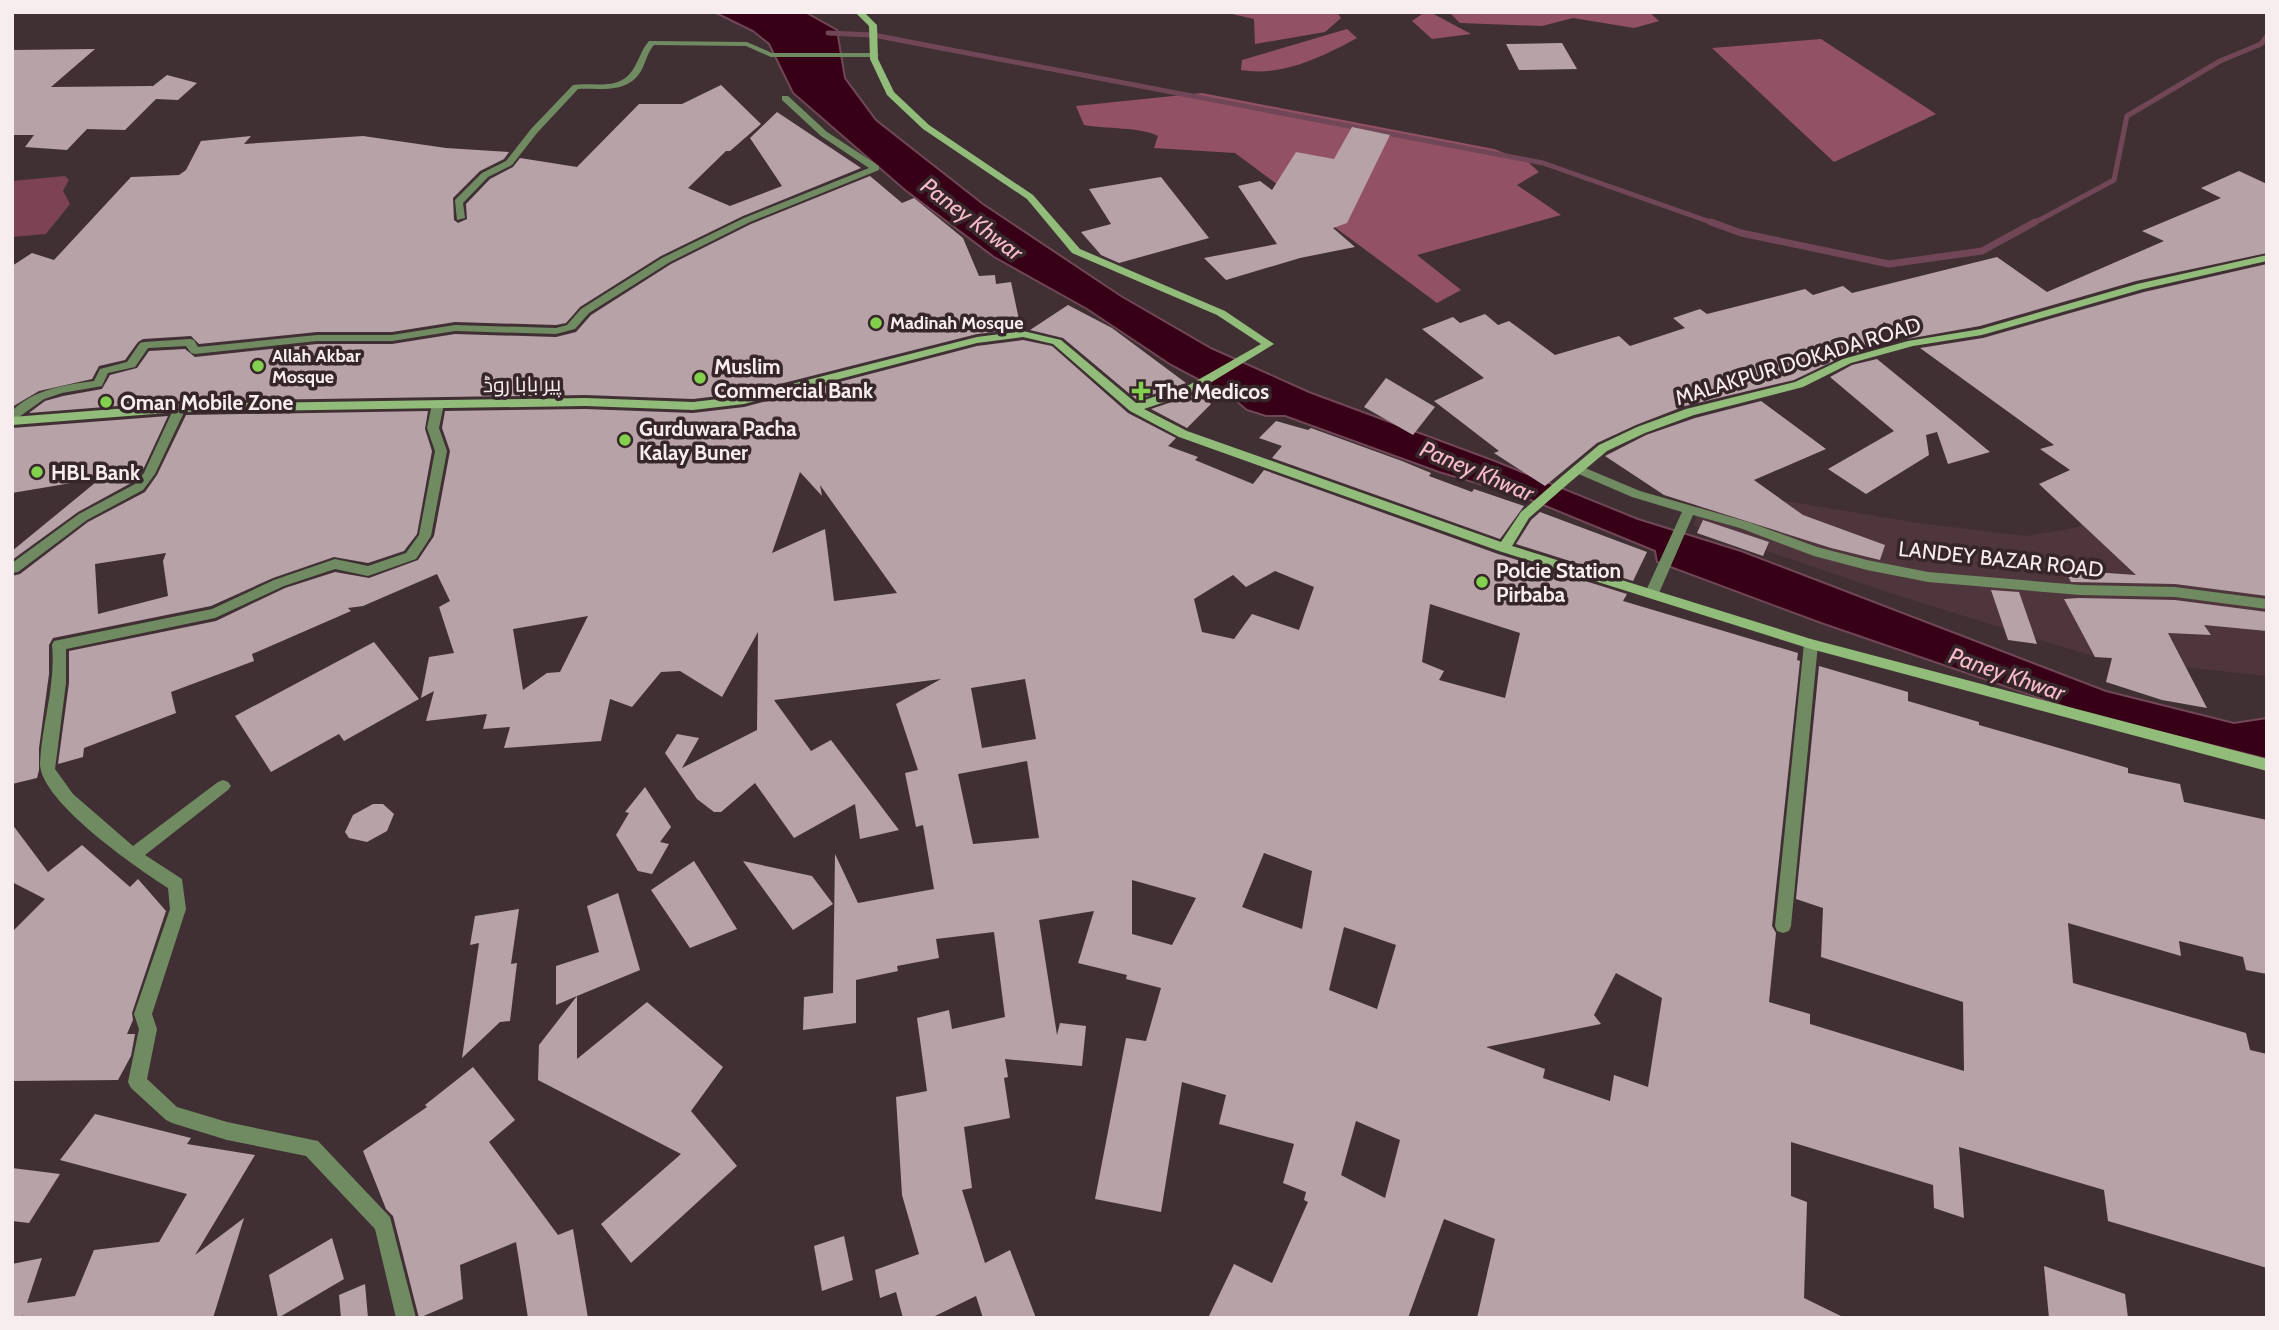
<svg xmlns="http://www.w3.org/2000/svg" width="2279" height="1330" viewBox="0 0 2279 1330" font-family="Cabin,Cairo,sans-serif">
<rect width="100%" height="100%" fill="#403034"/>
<polygon fill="#4e363c" points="1703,491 1731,492 1918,523 2026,536 2079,527 2107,492 2267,533 2267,676 2099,658 1887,592 1694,526"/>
<polygon fill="#7d4254" points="65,176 69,180 63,191 70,204 46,234 12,237 12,181"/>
<g fill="#935165">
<polygon points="1223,12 1337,12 1341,18 1325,32 1255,44 1254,19"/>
<polygon points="1425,12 1430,12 1471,34 1432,39 1412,21"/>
<polygon points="1449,12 1649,12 1659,21 1634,28 1573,18 1542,26 1460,23"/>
<path d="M1347 29 1357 38C1322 57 1282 77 1241 70L1242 60Z"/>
<polygon points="1821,39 1936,114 1834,162 1712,48"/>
<path d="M1202 93 1494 149 1528 162 1539 172 1517 185 1561 215 1417 255 1461 290 1437 303 1235 153 1154 148 1158 136C1141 127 1106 129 1084 125L1076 106Z"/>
</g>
<polygon fill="#370016" stroke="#714757" stroke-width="2" points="714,12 805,12 837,30 845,78 876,120 983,204 1121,296 1211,348 1309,392 1495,461 1638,519 1741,551 2106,691 2234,723 2267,718 2267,759 2083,713 1821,623 1657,562 1655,551 1526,498 1439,472 1285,416 1266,416 1247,410 1230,396 1171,365 1087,309 994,257 905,190 793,93 769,44 753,31"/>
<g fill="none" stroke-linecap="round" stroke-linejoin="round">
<g stroke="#714757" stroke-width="5">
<polyline points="828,33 873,35 1543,163 1716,224"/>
<polyline points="2032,224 2114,180 2127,116 2220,61 2261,44 2267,36"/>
</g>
<polyline stroke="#714757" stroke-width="7" points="1711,222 1741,233 1889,264 1982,251 2035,222"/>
</g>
<g fill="#b7a2a7" fill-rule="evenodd">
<polygon points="1562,43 1577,69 1519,70 1506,44"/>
<polygon points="95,49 51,87 153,86 167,75 197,83 178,100 156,99 125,130 87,129 67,150 25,147 34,135 12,135 12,50"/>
<polygon points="721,85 761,124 730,151 726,151 688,188 730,206 782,186 750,138 777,112 861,168 743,216 661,256 580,307 566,323 556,325 455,322 392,332 317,332 199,344 191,336 143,339 138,342 125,360 99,366 92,379 39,391 12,407 12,266 32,253 54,260 131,177 179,175 186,170 201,141 251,136 244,144 363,136 446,148 509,152 504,159 480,171 453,198 454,220 458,223 467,219 466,204 490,179 513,167 520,158 577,167 639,104 682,104"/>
<polygon points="1352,127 1390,135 1347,223 1333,228 1355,247 1300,258 1226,280 1204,258 1277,244 1238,186 1260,181 1272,190 1296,152 1334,159"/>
<polygon points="2239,171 2267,184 2267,253 2136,281 1980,326 1907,339 1884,322 1864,348 1866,350 1842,357 1794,380 1685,406 1636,425 1597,443 1545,486 1494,453 1499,451 1434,401 1484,378 1422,329 1453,317 1460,323 1485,314 1498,325 1509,321 1555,355 1619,336 1630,346 1685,328 1673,318 1700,309 1707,314 1805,289 1813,295 1843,286 1852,293 1997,257 2047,292 2164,241 2142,231 2221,198 2201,188"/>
<polygon points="870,176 902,203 914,198 963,238 979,276 995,275 996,284 1011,282 1021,329 977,334 744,393 693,399 585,395 180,401 29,413 45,401 63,396 102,389 110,375 137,368 149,351 185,349 195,357 317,344 392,344 455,334 556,337 576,332 591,315 671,264 751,224"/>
<polygon points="1161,177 1209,238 1119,263 1101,255 1081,232 1111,224 1089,189"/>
<polygon points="2267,264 2267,596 2175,584 2071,582 2065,570 2136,575 2039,484 2070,470 2040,449 2054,445 1920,348 1983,338 2144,292"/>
<polygon points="1068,305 1112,328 1186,383 1137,400 1063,338 1030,330"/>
<path d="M1023 340 1052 346 1128 413 1176 438 1168 446 1198 457 1195 460 1253 484 1264 470 1498 554 1627 594 1623 601 1798 653 1797 660 1800 661 1772 926 1776 933 1769 1002 1810 1014V1024L1964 1071 1963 1002 1821 957 1823 908 1796 899 1819 666 1908 692V701L1979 722V725L2128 768V773L2180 784 2184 802 2267 820V974L2246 970 2243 957 2179 941 2181 956 2068 923 2073 983 2246 1033 2250 1050 2267 1054V1268L2108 1221 2104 1190 1959 1147 1964 1218 1934 1208 1933 1185 1791 1142V1196L1807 1202 1804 1298 1845 1318H1477L1495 1239 1444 1219 1408 1318H1208L1234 1264 1272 1283 1308 1202 1304 1200 1306 1192 1283 1183 1294 1144 1219 1124 1226 1095 1182 1082 1161 1212 1095 1199 1126 1038 1146 1041 1161 988 1126 979 1127 975 1078 963 1094 911 1039 920 1057 1035 1060 1023 1086 1026 1082 1066 1005 1059 1008 1077 1004 1078 1010 1118 964 1127 972 1188 962 1190 985 1263 1010 1250 1036 1318H983L976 1296 931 1318H903L896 1292 880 1298 875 1270 919 1254 902 1195 896 1097 927 1091 917 1018 949 1010 952 1029 1005 1017 994 932 936 939 939 958 897 966 898 971 856 980V1023L803 1030 804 997 833 993 835 854 858 903 934 889 923 825 916 827 905 773 918 770 896 704 941 679 774 700 811 751 831 740 899 830 860 839 855 804 794 838 755 783 721 812H714L697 799 665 753 677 734 699 738 682 768 757 730 758 632 722 697 680 671 661 672 632 707 610 699 601 741 504 748 510 727 483 729 487 714 426 721 434 691 421 698 429 657 454 653 439 607 450 601 437 574 363 606 348 608 351 611 252 654 254 661 171 692 176 713 84 748 83 757 58 764 69 683V651L216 621 285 588 335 572 369 578 418 560 434 536 450 451 442 428 445 411 585 409 693 413 744 407 977 346ZM800 472 822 496 820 485 897 593 834 601 825 529 772 553ZM1275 571 1314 587 1299 630 1252 614 1234 639 1202 632 1194 599 1233 575 1246 587ZM1430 604 1520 633 1505 698 1439 680 1444 671 1422 662ZM588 616 560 672 547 673 523 690 513 629ZM1025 679 1036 739 982 748 971 688ZM1027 761 1039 838 973 844 958 774ZM1264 853 1312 871 1302 929 1242 907ZM1132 880 1196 898 1172 945 1132 934ZM1344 927 1396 945 1377 1009 1329 990ZM1616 973 1662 998 1648 1087 1614 1075 1610 1101 1543 1078 1545 1069 1486 1047 1601 1024 1594 1015ZM1356 1121 1400 1140 1385 1198 1341 1175Z"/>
<polygon points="1877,359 1960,427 1990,452 1948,464 1937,432 1926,435 1929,455 1866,494 1828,469 1894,431 1830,377 1852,365"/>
<polygon points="1386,378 1435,407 1413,435 1364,407"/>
<polygon points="1198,393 1211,404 1187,428 1151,409"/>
<polygon points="1761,401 1826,449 1754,480 1803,515 1885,545 1880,560 1831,548 1664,495 1605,456 1646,435 1695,418"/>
<path d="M428 411 425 429 432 451 417 534 404 551 368 563 334 557 273 578 211 606 53 638 49 645V674L39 748V770L37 778 12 784V576L20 574 88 522 145 492 157 475 186 415ZM166 553 163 561 168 596 98 614 95 564Z"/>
<polygon points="168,416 142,472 133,482 78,512 12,560 12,551 101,478 12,493 12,428"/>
<polygon points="1276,421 1308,430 1311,428 1402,461 1431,473 1429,476 1472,492 1474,489 1524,506 1500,539 1272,458 1282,446 1259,438"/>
<polygon points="1540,512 1647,552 1633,581 1516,544 1531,520"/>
<polygon points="1703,520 1769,542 1763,556 1697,533"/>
<polygon points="1991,590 2019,592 2037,644 2008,640"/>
<polygon points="2079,598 2175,600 2267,612 2267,631 2204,625 2211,635 2168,633 2207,708 2162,700 2106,682 2112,658 2095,657 2064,599"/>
<polygon points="374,642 419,699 344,741 339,734 271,772 235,716"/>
<polygon points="645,787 671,827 660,842 669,844 652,874 638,871 616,835 629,813 625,812"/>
<polygon points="373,804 383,804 394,814 387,831 367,842 349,838 345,832 353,815"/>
<polygon points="12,824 48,872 82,845 130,887 138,879 166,911 132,1013 133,1020 127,1034 135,1034 131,1056 118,1080 12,1081 12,932 45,899 12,882"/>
<polygon points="694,861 737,929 690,948 651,890"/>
<polygon points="743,861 812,876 833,904 793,930"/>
<polygon points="618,893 640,970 577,996 577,1059 647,1002 723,1067 691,1111 737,1166 631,1263 601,1224 681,1154 538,1080 539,1045 577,996 556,1005 556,966 599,952 587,906"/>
<polygon points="519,909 511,964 517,963 510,1021 500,1022 462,1058 479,943 470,945 475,916"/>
<polygon points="473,1067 515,1120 489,1142 558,1235 573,1229 588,1318 528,1318 516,1242 460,1265 463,1299 419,1318 393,1216 386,1209 363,1151 427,1107 425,1105"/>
<polygon points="95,1114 191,1138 187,1144 255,1155 195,1255 244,1218 213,1318 23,1318 23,1314 22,1318 12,1318 12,1264 42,1258 27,1303 75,1296 94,1250 159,1242 187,1194 60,1160"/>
<polygon points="12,1168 60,1174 29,1223 12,1221"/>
<polygon points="844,1236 853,1280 822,1291 814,1246"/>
<polygon points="332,1238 344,1279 278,1318 269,1275"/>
<polygon points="2044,1266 2125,1294 2128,1318 2049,1318"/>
<polygon points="365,1284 368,1318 341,1318 339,1295"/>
</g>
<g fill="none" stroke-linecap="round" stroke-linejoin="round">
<g fill="#708b62" fill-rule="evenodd">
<path d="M649 41 747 42 772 53H875L879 55 875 57H771L746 46 654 45C647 53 646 62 641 71 627 94 602 88 578 89L537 133 512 165 488 177 463 203 465 218 457 220 455 200 482 173 506 161 531 129 573 85C593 82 618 91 632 71 639 61 641 50 649 41Z"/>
<path d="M782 96H788L827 132 879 166V170L750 222 670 262 589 313 575 329 556 334 455 331 392 341H317L195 354 191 353 186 346 148 348 135 367 108 373 102 386 62 393 44 399 12 422V411C34 389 65 385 94 381L100 369 127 362 140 343 144 342 190 339 194 340 198 347 317 335H392L455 325 556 328 567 325 581 309 662 258 744 218 869 168 821 136 782 100Z"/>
<path d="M438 400 444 404 439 428 447 451 431 536 416 559 368 576 335 569 284 586 215 618 66 649V683L55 769 73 794 133 846 218 782 223 780 228 782 231 786 228 790 145 855 182 879 186 909 152 1014 157 1029 147 1079 177 1107 227 1122 318 1141 390 1217 416 1318H396L375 1229 306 1156 227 1140 172 1123 166 1120 131 1088 128 1082 139 1029 134 1014 170 909 168 888C138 869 39 801 40 763 42 723 56 685 52 645L54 641 212 609 274 580 335 559 368 566 406 553 419 535 435 451 427 428 432 404Z"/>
<polygon points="180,404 186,408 155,474 143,490 87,520 18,572 12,573 12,563 79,514 135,484 144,473 174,408"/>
<polygon points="1578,465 1640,491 1748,522 1817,547 1867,560 1928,572 2080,585 2175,587 2267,599 2267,609 2175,597 2080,595 1928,582 1867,570 1814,556 1740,528 1693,515 1659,593 1652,598 1645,593 1682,512 1632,497 1574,472 1572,469 1574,466"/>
<polygon points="1811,639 1818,644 1791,926 1789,931 1783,933 1777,931 1775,926 1804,644"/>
</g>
<polygon fill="#91bc79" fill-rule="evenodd" points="855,12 864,12 877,25 878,59 894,92 929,125 1033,195 1080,249 1225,311 1274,344 1197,391 1144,409 1187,431 1501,542 1521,512 1561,477 1599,445 1637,427 1686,409 1795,382 1843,359 1908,341 1981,329 2137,284 2267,255 2267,261 2143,289 1982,335 1913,346 1851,363 1803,387 1694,415 1645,433 1607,451 1569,483 1529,518 1512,546 1811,639 2267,759 2267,771 1811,649 1499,551 1179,437 1130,411 1053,344 1023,337 977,343 744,404 693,410 585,406 180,412 12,425 12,417 180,404 585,398 693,402 744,396 977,337 1023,331 1061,340 1136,403 1189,385 1261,344 1217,315 1072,253 1027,199 923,129 887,95 870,59 869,26"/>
</g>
<g fill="#83d04f" stroke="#36262a" stroke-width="2.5">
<circle cx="876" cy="323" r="7"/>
<circle cx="258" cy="366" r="7"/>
<circle cx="700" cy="378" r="7"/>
<path d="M1137.5 380.5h7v7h7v7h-7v7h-7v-7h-7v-7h7z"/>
<circle cx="106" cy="402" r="7"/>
<circle cx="625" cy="440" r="7"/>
<circle cx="37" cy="472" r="7"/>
<circle cx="1482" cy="582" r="7"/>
</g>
<g text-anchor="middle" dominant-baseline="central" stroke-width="7" stroke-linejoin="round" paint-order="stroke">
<g font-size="18" font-weight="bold" fill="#f7ecee" stroke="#36262a" text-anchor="start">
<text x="890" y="323">Madinah Mosque</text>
<text x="272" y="356">Allah Akbar<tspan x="272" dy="21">Mosque</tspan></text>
</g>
<g font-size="21" fill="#f7ecee" stroke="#36262a">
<text transform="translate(1798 361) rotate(-17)">MALAKPUR DOKADA ROAD</text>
<text transform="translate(522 384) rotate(-1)">پیر بابا روڈ</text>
<text transform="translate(2001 559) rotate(6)">LANDEY BAZAR ROAD</text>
</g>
<g font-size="21" font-weight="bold" fill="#f7ecee" stroke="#36262a" text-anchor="start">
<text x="714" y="366">Muslim<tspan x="714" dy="24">Commercial Bank</tspan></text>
<text x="1155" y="391">The Medicos</text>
<text x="120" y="402">Oman Mobile Zone</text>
<text x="639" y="428">Gurduwara Pacha<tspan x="639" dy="24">Kalay Buner</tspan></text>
<text x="51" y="472">HBL Bank</text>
<text x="1496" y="570">Polcie Station<tspan x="1496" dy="24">Pirbaba</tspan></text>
</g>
<g font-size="23" font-style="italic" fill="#f8bbca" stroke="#36262a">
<text transform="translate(972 219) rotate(37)">Paney Khwar</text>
<text transform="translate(1477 471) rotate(23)">Paney Khwar</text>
<text transform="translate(2007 674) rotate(19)">Paney Khwar</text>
</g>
</g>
<rect width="2279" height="1330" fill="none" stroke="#f7ecee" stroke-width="28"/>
</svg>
